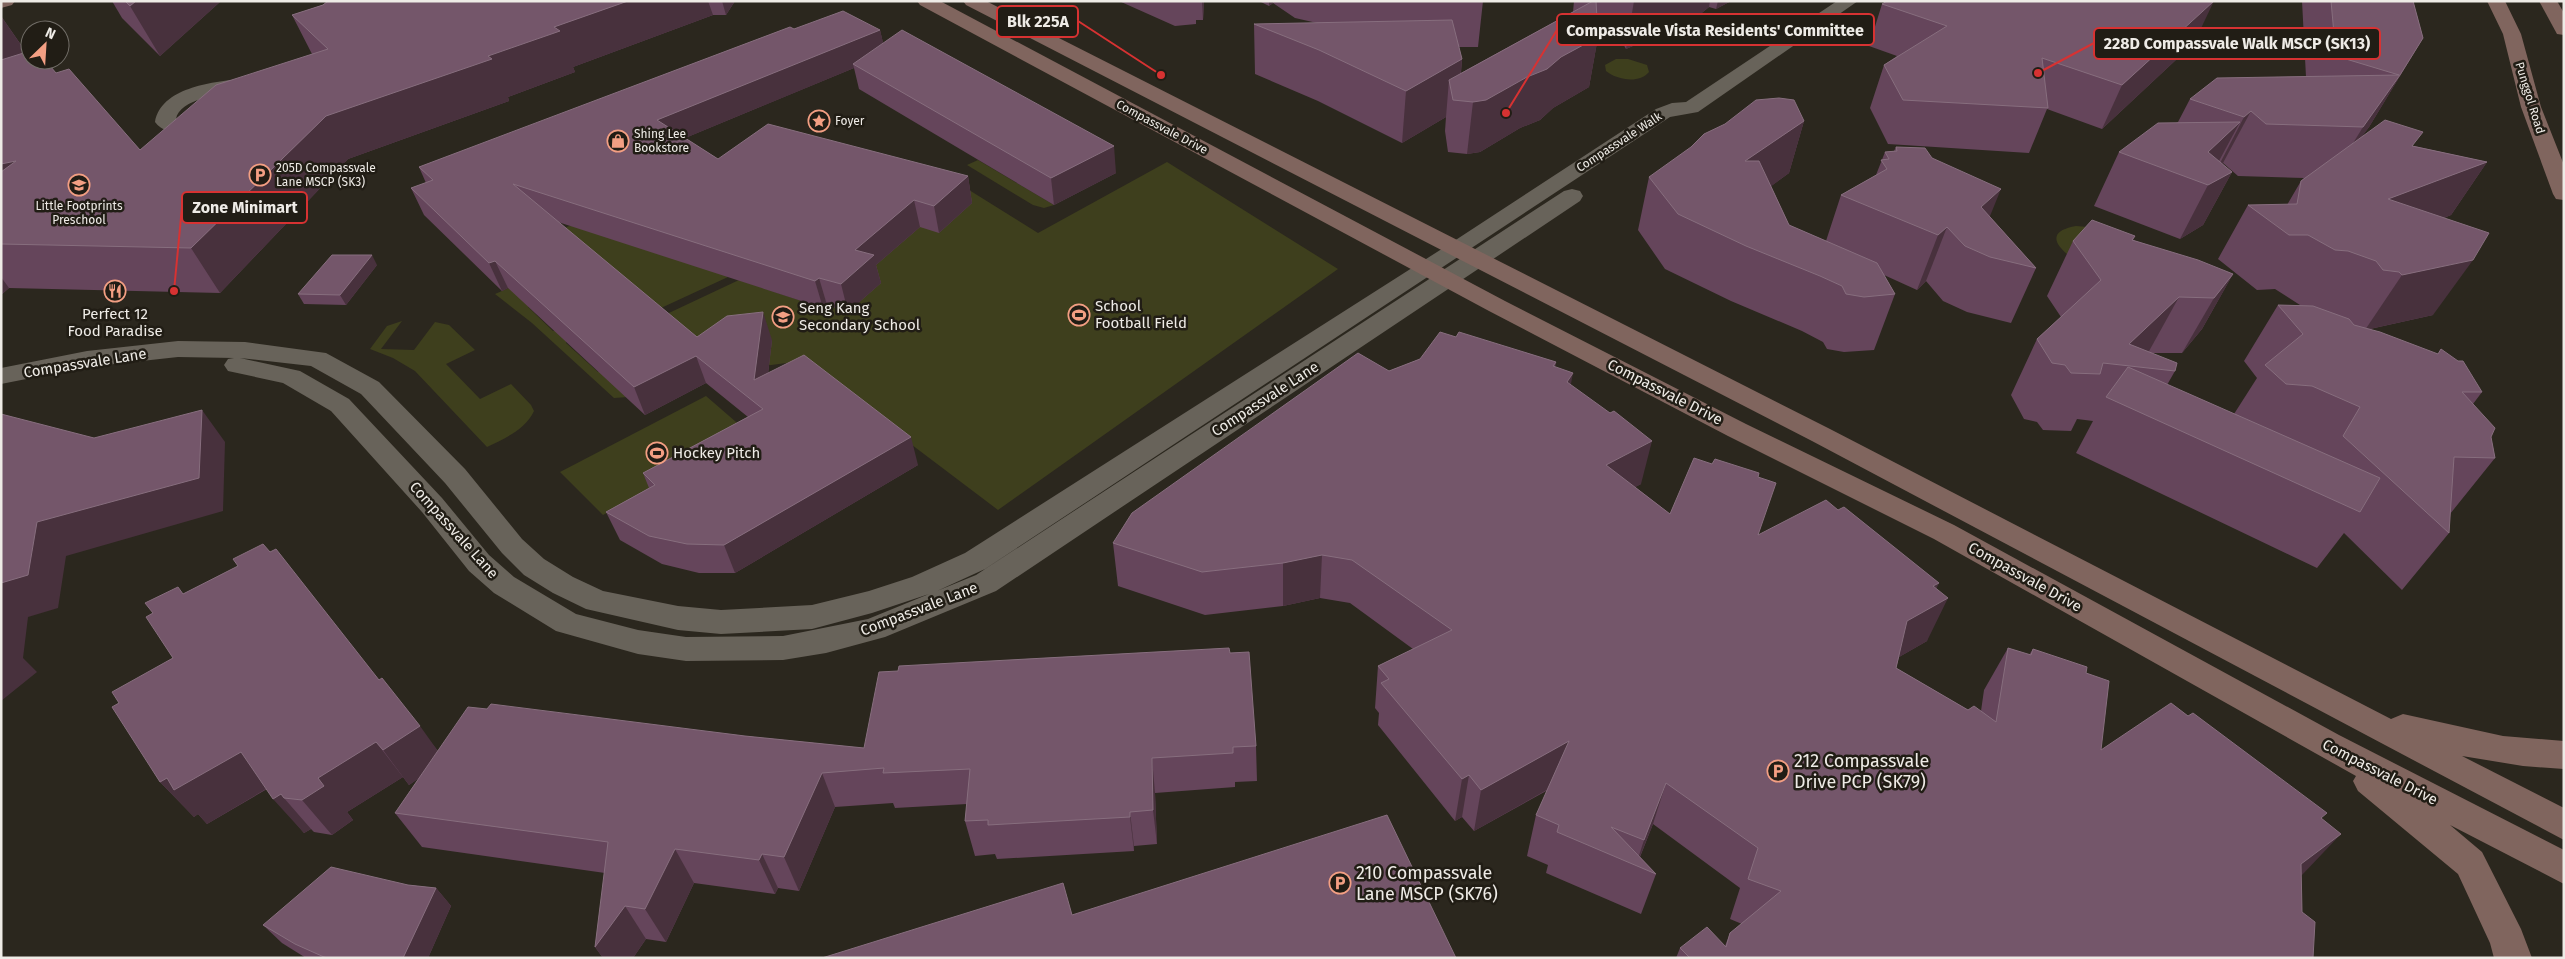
<svg xmlns="http://www.w3.org/2000/svg" width="2565" height="959" viewBox="0 0 2565 959" font-family="'Fira Sans',sans-serif">
<rect width="100%" height="100%" fill="#2b271e"/>
<g fill="#3e3f1d">
<path d="M1628 59 1647 65 1649 72C1639 84 1617 80 1606 71L1605 65 1616 59Z"/>
<polygon points="978,160 1054,205 1044,208 1033,205 967,165"/>
<polygon points="1167,162 1338,269 998,510 801,361 757,367 768,359 770,348 726,350 654,320 739,280 823,308 827,305 848,312 862,277 945,175 1038,233"/>
<polygon points="626,203 728,277 648,314 552,233"/>
<path d="M2076 226 2088 227 2068 255C2050 240 2053 230 2076 226Z"/>
<polygon points="559,266 528,307 553,331 574,322 566,343 598,372 622,361 657,395 614,398 532,323 495,294"/>
<path d="M402 321 381 349 414 350 435 322 449 325 475 350 446 364 480 399 511 384 531 405 534 411C525 430 505 438 487 447L415 371 393 358 370 349 387 326Z"/>
<polygon points="706,396 751,435 603,515 560,472"/>
</g>
<g fill="none" stroke-linecap="round" stroke-linejoin="round">
<g fill="#68635a" fill-rule="evenodd">
<path d="M1837 1H1858L1698 112 1670 117 985 569 937 591 976 575 1564 191 1572 189 1580 191 1583 196 1580 201 996 591 885 637 826 653 783 660 686 661 638 654 556 631 494 593 469 571 422 512 331 411 283 383 228 371 224 365 228 359 234 358 178 357 87 367 1 384V368L87 351 178 341 245 342 326 353 379 382 465 469 522 539 544 559 573 577 603 591 678 606 721 610 812 605 869 591 912 577 965 553 1448 245 1656 109 1672 103 1686 102ZM240 358 311 366 361 394 445 483 502 553 524 575 553 593 586 609 678 630 721 634 812 629 872 613 929 594 868 619 783 636 686 637 638 630 576 614 514 577 489 555 442 498 349 399 300 371Z"/>
<path d="M240 79C254 82 266 83 275 95 271 125 174 150 155 122 161 88 211 82 240 79ZM240 91 254 94V100L250 105C228 113 198 131 176 119 179 99 223 93 240 91Z"/>
</g>
<g fill="#80655e" fill-rule="evenodd">
<polygon points="1,1 15,1 12,5 1,8"/>
<polygon points="917,1 940,1 1505,301 1746,424 1954,525 2339,735 2564,850 2564,884 2450,825 2482,852 2521,929 2532,958 2494,958 2490,943 2458,874 2358,791 2353,781 2356,776 1934,539 1728,436 1489,311 920,5"/>
<polygon points="963,1 986,1 1830,429 2391,719 2403,714 2503,736 2564,741 2564,769 2523,766 2462,756 2564,808 2564,840 1812,441 966,5"/>
<polygon points="2487,1 2505,1 2521,34 2541,107 2564,165 2564,200 2556,199 2553,194 2521,107 2503,34"/>
<polygon points="2539,1 2557,1 2564,13 2564,35 2557,34"/>
</g>
</g>
<g fill="#65455b">
<polygon points="112,1 221,1 160,56 122,18"/>
<polygon points="328,1 735,1 726,15 713,15 573,67 575,72 508,97 509,101 348,159 220,293 9,288 1,295 1,16 26,52 56,73 140,150 312,54 292,15 323,5"/>
<polygon points="1119,1 1204,1 1203,20 1196,20 1196,24 1175,26"/>
<polygon points="1259,1 1483,1 1478,47 1459,47 1462,59 1461,73 1573,12 1574,1 1731,1 1716,9 1709,7 1693,20 1626,49 1616,31 1618,18 1597,17 1598,37 1589,87 1553,108 1540,120 1520,128 1480,152 1467,154 1448,152 1445,131 1446,117 1402,143 1318,101 1255,74 1254,24 1317,23 1295,18 1273,3 1269,6"/>
<polygon points="2302,1 2413,1 2423,38 2369,127 2362,136 2414,146 2487,162 2451,215 2444,218 2433,315 2370,329 2482,392 2473,404 2491,437 2495,458 2450,514 2449,533 2402,590 2344,533 2317,568 2076,453 2093,421 2077,419 2071,431 2043,430 2037,422 2024,419 2011,395 2037,339 2061,317 2047,296 2073,241 2135,236 2133,240 2233,274 2202,329 2182,353 2151,353 2175,371 2167,385 2234,414 2257,378 2244,361 2278,305 2300,305 2275,289 2257,290 2218,259 2248,205 2287,205 2301,181 2304,178 2238,176 2223,163 2222,164 2232,172 2203,225 2180,239 2094,206 2119,152 2178,122 2190,99 2306,77"/>
<polygon points="1882,4 2194,43 2102,129 2047,109 2029,153 1888,144 1870,108 1884,65 1897,56 1869,46"/>
<polygon points="794,29 880,30 883,43 1116,173 1054,205 859,89 854,68 685,138 718,159 968,176 972,203 939,233 920,227 876,265 881,283 848,312 827,305 823,308 558,222 697,337 772,340 768,374 918,465 735,573 699,573 662,564 620,540 606,512 649,488 643,473 748,417 706,383 645,415 508,288 502,291 424,215 411,188 426,183 419,167"/>
<polygon points="1804,121 1789,173 1771,186 1789,225 1826,241 1841,195 1876,175 1885,152 1894,151 1896,147 1932,158 1990,217 2036,268 2011,323 1967,312 1943,301 1926,281 1917,290 1884,275 1895,294 1874,350 1844,352 1827,349 1823,342 1802,331 1731,301 1665,269 1638,230 1649,177"/>
<polygon points="377,265 346,305 304,304 298,294"/>
<polygon points="1456,337 1556,362 1555,367 1571,385 1641,484 1635,487 1670,514 1758,477 1759,534 1937,589 1927,641 1899,657 1896,668 1968,710 1981,711 1984,690 2008,648 2029,655 2033,649 2086,673 2101,750 2322,819 2301,875 2302,912 2313,958 1676,958 1680,948 1725,946 1730,933 1742,924 1730,919 1740,888 1653,824 1640,857 1656,874 1641,914 1546,873 1548,865 1527,856 1536,815 1548,790 1474,831 1462,817 1455,821 1378,725 1379,713 1375,708 1378,666 1413,649 1350,603 1320,598 1283,606 1205,615 1118,586 1113,543 1389,371 1420,359"/>
<polygon points="270,552 379,680 438,751 745,736 864,748 1256,746 1257,781 1235,782 1235,787 1155,793 1157,844 1134,846 1134,851 997,859 995,854 975,856 965,821 967,804 895,808 893,803 835,807 799,891 778,888 775,894 694,883 666,942 646,939 633,958 603,958 595,947 605,873 422,847 395,813 419,778 409,785 403,777 347,812 353,820 332,835 314,832 311,829 304,833 267,789 207,824 198,814 194,817 160,782 119,703 173,658 183,594"/>
<polygon points="408,885 436,888 451,906 428,958 306,958 282,943 263,925"/>
</g>
<g fill="#48313d">
<polygon points="136,1 221,1 160,56 130,6"/>
<polygon points="628,1 708,1 713,15 573,67 575,72 508,97 509,101 348,159 220,293 191,248 326,116 554,27"/>
<polygon points="722,1 735,1 726,15"/>
<polygon points="1202,1 1204,1 1203,20"/>
<polygon points="1269,1 1273,1 1273,3 1269,6"/>
<polygon points="1634,1 1710,1 1709,7 1693,20 1626,49"/>
<polygon points="1718,1 1731,1 1716,9"/>
<polygon points="2214,1 2194,43 2102,129 2122,85"/>
<polygon points="1,16 27,54 1,73"/>
<polygon points="880,30 886,55 853,64 854,68 666,146 657,120"/>
<polygon points="1598,37 1589,87 1553,108 1540,120 1520,128 1480,152 1467,154 1473,102 1561,57"/>
<polygon points="2423,38 2369,127 2331,179 2363,127"/>
<polygon points="1462,59 1458,100 1449,80 1446,117 1402,143 1406,91"/>
<polygon points="2251,111 2223,163 2217,169 2244,117"/>
<polygon points="1804,121 1789,173 1732,215 1745,161"/>
<polygon points="2240,122 2212,174 2208,152"/>
<polygon points="1114,146 1116,173 1054,205 1051,178"/>
<polygon points="16,161 1,214 1,164"/>
<polygon points="2487,162 2451,215 2354,253 2388,199"/>
<polygon points="2232,172 2203,225 2180,239 2208,185"/>
<polygon points="968,176 972,203 939,233 934,206"/>
<polygon points="2001,189 1979,243 1981,207"/>
<polygon points="914,200 920,227 876,265 881,283 848,312 841,284 855,250"/>
<polygon points="1947,227 1926,281 1917,290 1938,235"/>
<polygon points="372,255 377,265 346,305 340,295"/>
<polygon points="2473,260 2433,315 2365,330 2402,275"/>
<polygon points="495,261 508,288 502,291 489,263"/>
<polygon points="2233,274 2202,329 2182,353 2214,298"/>
<polygon points="1,277 9,288 1,295"/>
<polygon points="819,278 827,305 823,308 815,281"/>
<polygon points="2179,297 2148,353 2129,344"/>
<polygon points="763,312 772,340 764,408 754,380"/>
<polygon points="696,356 706,383 645,415 634,387"/>
<polygon points="1573,373 1565,415 1567,382"/>
<polygon points="202,410 225,442 223,511 66,556 58,608 28,617 23,658 37,672 1,701 1,583 37,522"/>
<polygon points="911,437 918,465 735,573 724,545"/>
<polygon points="1652,441 1641,484 1597,508 1606,465"/>
<polygon points="1322,555 1320,598 1283,606 1283,563"/>
<polygon points="1939,583 1926,610 1948,598 1927,641 1887,664 1907,621 1933,586"/>
<polygon points="420,726 445,761 409,785 383,750"/>
<polygon points="1569,741 1559,783 1474,831 1481,790"/>
<polygon points="376,742 403,777 347,812 353,820 332,835 302,800 318,778"/>
<polygon points="241,752 271,786 207,824 198,814 194,817 160,782 167,778"/>
<polygon points="1152,758 1155,793 1157,844 1153,810"/>
<polygon points="822,773 835,807 799,891 784,857"/>
<polygon points="1469,775 1462,817 1455,821 1462,779"/>
<polygon points="1666,783 1653,824 1636,866 1636,865 1644,840"/>
<polygon points="281,794 284,798 311,829 304,833 273,799"/>
<polygon points="1130,812 1134,846 1134,851 1130,817"/>
<polygon points="2341,834 2302,875 2263,904 2301,864"/>
<polygon points="675,849 694,883 666,942 645,909"/>
<polygon points="762,854 778,888 775,894 759,860"/>
<polygon points="436,888 451,906 428,958 403,958"/>
<polygon points="625,906 646,939 633,958 603,958 595,947"/>
</g>
<g fill="#74566a" stroke="#876e7e">
<polygon points="125,1 136,1 130,6"/>
<polygon points="328,1 628,1 554,27 560,31 488,56 492,59 326,116 191,248 1,244 1,172 16,161 1,164 1,60 30,51 30,60 45,60 56,73 69,69 140,150 216,85 328,49 292,15 323,5"/>
<polygon points="1593,1 1596,1 1598,37 1561,57 1547,69 1527,77 1486,100 1473,102 1453,100 1449,80"/>
<polygon points="1887,1 2214,1 2122,85 2042,58 2048,108 1903,100 1884,65 1947,26 1882,4"/>
<polygon points="2331,1 2413,1 2423,38 2400,75 2363,127 2266,124 2251,111 2244,117 2190,99 2217,78 2399,75 2336,56"/>
<polygon points="843,11 880,30 657,120 718,159 768,124 968,176 934,206 914,200 855,250 874,255 841,284 819,278 815,281 513,184 697,337 727,316 763,312 754,380 804,355 911,437 724,545 687,544 649,536 606,512 655,485 643,473 763,409 696,356 634,387 495,261 489,263 411,188 433,180 419,167 790,27 794,29"/>
<polygon points="1452,20 1462,59 1406,91 1319,50 1254,24"/>
<polygon points="902,30 1114,146 1051,178 853,64"/>
<polygon points="1779,98 1794,100 1804,121 1745,161 1759,161 1789,225 1877,263 1895,294 1864,297 1846,294 1842,286 1820,276 1746,246 1678,214 1649,177 1691,147 1704,134 1725,124 1756,100"/>
<polygon points="2385,120 2423,132 2412,146 2487,162 2388,199 2489,233 2473,260 2402,275 2399,272 2383,270 2376,261 2348,251 2335,250 2308,235 2289,235 2248,205 2297,204 2301,181"/>
<polygon points="2240,122 2208,152 2232,172 2208,185 2119,152 2158,123"/>
<polygon points="1896,147 1925,148 1932,158 2001,189 1981,207 2036,268 1990,257 1965,246 1947,227 1938,235 1841,195 1887,169 1881,160 1889,159 1885,152 1897,151"/>
<polygon points="2092,220 2135,236 2132,240 2198,260 2233,274 2214,298 2179,297 2129,344 2177,363 2175,371 2103,363 2100,374 2071,373 2065,365 2052,363 2037,339 2101,280 2073,241"/>
<polygon points="332,255 372,255 340,295 298,294"/>
<polygon points="2278,305 2313,306 2349,319 2354,325 2380,332 2438,354 2441,349 2458,361 2463,361 2482,392 2462,392 2495,428 2491,437 2495,458 2454,457 2449,533 2343,436 2360,407 2312,386 2286,384 2265,365 2303,334"/>
<polygon points="1440,332 1456,337 1459,332 1556,362 1553,366 1573,373 1567,382 1610,413 1614,411 1652,441 1606,465 1670,514 1694,458 1712,464 1715,459 1759,473 1758,477 1776,483 1758,535 1826,500 1838,510 1844,507 1939,583 1933,586 1948,598 1907,621 1896,668 1968,710 1974,706 1996,722 2008,648 2031,655 2033,649 2087,667 2086,673 2109,681 2101,750 2171,703 2188,716 2193,713 2327,813 2321,818 2341,834 2301,864 2302,912 2315,922 2313,958 1690,958 1680,948 1707,927 1726,947 1730,933 1781,891 1748,879 1758,848 1666,783 1644,840 1611,827 1656,874 1557,832 1559,825 1536,815 1569,741 1481,790 1469,775 1462,779 1381,683 1389,679 1378,666 1452,630 1352,560 1322,555 1283,563 1202,572 1113,543 1132,513 1358,353 1389,371 1420,359"/>
<polygon points="2128,367 2380,478 2360,512 2106,397"/>
<polygon points="202,410 199,478 37,522 28,575 1,583 1,414 94,438"/>
<polygon points="263,544 270,552 276,549 379,680 382,678 420,726 383,750 376,742 318,778 324,786 302,800 284,798 281,794 273,799 241,752 174,790 167,778 160,782 112,707 119,703 112,692 173,658 146,617 153,613 145,603 178,587 183,594 238,566 233,559"/>
<polygon points="1229,648 1230,653 1249,652 1256,746 1233,747 1233,753 1152,758 1153,810 1130,812 1130,817 988,825 988,820 965,821 970,769 883,773 884,768 822,773 784,857 762,854 759,860 675,849 645,909 625,906 595,947 608,842 395,813 468,707 487,709 491,704 745,736 864,748 879,672 898,671 899,666"/>
<polygon points="1387,815 1456,958 822,958 1063,883 1072,915"/>
<polygon points="331,867 408,885 436,888 403,958 328,958 324,957 295,944 263,925"/>
</g>
<defs>
<g id="sight-ring" transform="scale(1.125)"><circle r="9.5" fill="#211d15" stroke="#f39f83" stroke-width="1.5"/><path d="M0-6L1.8-2.2L6-1.7L2.9 1.2L3.7 5.4L0 3.3L-3.7 5.4L-2.9 1.2L-6-1.7L-1.8-2.2Z" fill="#f39f83"/></g>
<g id="shop-ring" transform="scale(1.125)"><circle r="9.5" fill="#211d15" stroke="#f39f83" stroke-width="1.5"/><path d="M-5-2.5h2.3a2.7 3.5 0 0 1 5.4 0H5L5.5 6h-11ZM-1.5-2.5h3a1.5 2.3 0 0 0-3 0Z" fill="#f39f83"/></g>
<g id="parking-ring" transform="scale(1.125)"><circle r="9.5" fill="#211d15" stroke="#f39f83" stroke-width="1.5"/><path d="M-3.5-5.5H1a3.5 3.5 0 0 1 0 7H-1V5.5H-3.5ZM-1-3.4V-.6H.8a1.4 1.4 0 0 0 0-2.8Z" fill="#f39f83"/></g>
<g id="school-ring" transform="scale(1.125)"><circle r="9.5" fill="#211d15" stroke="#f39f83" stroke-width="1.5"/><path d="M0-5L7-2L0 1L-7-2ZM-4 1L0 2.5L4 1V4Q0 6-4 4Z" fill="#f39f83"/></g>
<g id="restaurant-ring" transform="scale(1.125)"><circle r="9.5" fill="#211d15" stroke="#f39f83" stroke-width="1.5"/><path d="M-5-6h1v4h1v-4h1v4h1v-4h1v5L-1.5 .5V6h-2V.5L-5-1ZM5-6V6H3V1.5H1.5Q1.5-4 5-6Z" fill="#f39f83"/></g>
<g id="stadium-ring" transform="scale(1.125)"><circle r="9.5" fill="#211d15" stroke="#f39f83" stroke-width="1.5"/><path d="M0-5a6.5 5 0 1 0 0 10a6.5 5 0 1 0 0-10ZM-3.5-1.8h7v3.6h-7Z" fill="#f39f83"/></g>
</defs>
<g fill-rule="evenodd">
<use href="#sight-ring" x="819" y="121"/>
<use href="#shop-ring" x="618" y="141"/>
<use href="#parking-ring" x="260" y="175"/>
<use href="#school-ring" x="79" y="185"/>
<use href="#restaurant-ring" x="115" y="291"/>
<use href="#stadium-ring" x="1079" y="315"/>
<use href="#school-ring" x="783" y="317"/>
<use href="#stadium-ring" x="657" y="453"/>
<use href="#parking-ring" x="1778" y="771"/>
<use href="#parking-ring" x="1340" y="883"/>
</g>
<g text-anchor="middle" dominant-baseline="central" stroke-width="5" stroke-linejoin="round" paint-order="stroke">
<g font-size="12" fill="#eeebe6" stroke="#211d15">
<text transform="translate(2530 98) rotate(73)">Punggol Road</text>
<text transform="translate(1162 127) rotate(28)">Compassvale Drive</text>
<text transform="translate(1619 142) rotate(-33)">Compassvale Walk</text>
</g>
<g font-size="12" fill="#eeebe6" stroke="#211d15" text-anchor="start">
<text x="835" y="121">Foyer</text>
<text x="634" y="134">Shing Lee<tspan x="634" dy="14">Bookstore</tspan></text>
<text x="276" y="168">205D Compassvale<tspan x="276" dy="14">Lane MSCP (SK3)</tspan></text>
<text x="79" y="206" text-anchor="middle">Little Footprints<tspan x="79" dy="14">Preschool</tspan></text>
</g>
<g font-size="15" fill="#eeebe6" stroke="#211d15" text-anchor="start">
<text x="1095" y="306">School<tspan x="1095" dy="17">Football Field</tspan></text>
<text x="799" y="308">Seng Kang<tspan x="799" dy="17">Secondary School</tspan></text>
<text x="115" y="314" text-anchor="middle">Perfect 12<tspan x="115" dy="17">Food Paradise</tspan></text>
<text x="673" y="453">Hockey Pitch</text>
</g>
<g font-size="15" fill="#eeebe6" stroke="#211d15">
<text transform="translate(85 363) rotate(-9)">Compassvale Lane</text>
<text transform="translate(1665 392) rotate(27)">Compassvale Drive</text>
<text transform="translate(1265 399) rotate(-33)">Compassvale Lane</text>
<text transform="translate(454 530) rotate(48)">Compassvale Lane</text>
<text transform="translate(2025 577) rotate(29)">Compassvale Drive</text>
<text transform="translate(919 609) rotate(-21)">Compassvale Lane</text>
<text transform="translate(2380 772) rotate(27)">Compassvale Drive</text>
</g>
<g font-size="18" fill="#eeebe6" stroke="#211d15" text-anchor="start">
<text x="1794" y="761">212 Compassvale<tspan x="1794" dy="21">Drive PCP (SK79)</tspan></text>
<text x="1356" y="873">210 Compassvale<tspan x="1356" dy="21">Lane MSCP (SK76)</tspan></text>
</g>
</g>
<path fill="none" stroke="#d73232" stroke-width="2" d="M1161 75L1078 21M1506 113L1557 30M2038 73L2094 43M174 291L182 207"/>
<g fill="#d73232" stroke="#211d15" stroke-width="2">
<circle cx="1161" cy="75" r="5"/>
<circle cx="1506" cy="113" r="5"/>
<circle cx="2038" cy="73" r="5"/>
<circle cx="174" cy="291" r="5"/>
</g>
<g fill="#211d15" stroke="#d73232" stroke-width="2">
<rect x="997" y="6" width="81" height="31" rx="5"/>
<rect x="1557" y="14" width="317" height="31" rx="5"/>
<rect x="2094" y="28" width="286" height="31" rx="5"/>
<rect x="182" y="192" width="125" height="31" rx="5"/>
</g>
<g font-size="16" text-anchor="middle" font-weight="bold" fill="#eeebe6">
<text x="1038" y="27">Blk 225A</text>
<text x="1715" y="36">Compassvale Vista Residents' Committee</text>
<text x="2237" y="49">228D Compassvale Walk MSCP (SK13)</text>
<text x="245" y="213">Zone Minimart</text>
</g>
<rect width="2565" height="959" fill="none" stroke="#eeebe6" stroke-width="5"/>
<g transform="translate(45 45) rotate(25)"><circle r="24" fill="#211d15" stroke="#736f69"/>
<path d="M0-4L9 19L0 12L-9 19Z" fill="#f39f83"/>
<text y="-8" font-size="14" font-weight="bold" text-anchor="middle" fill="#eeebe6">N</text>
</g>
</svg>
